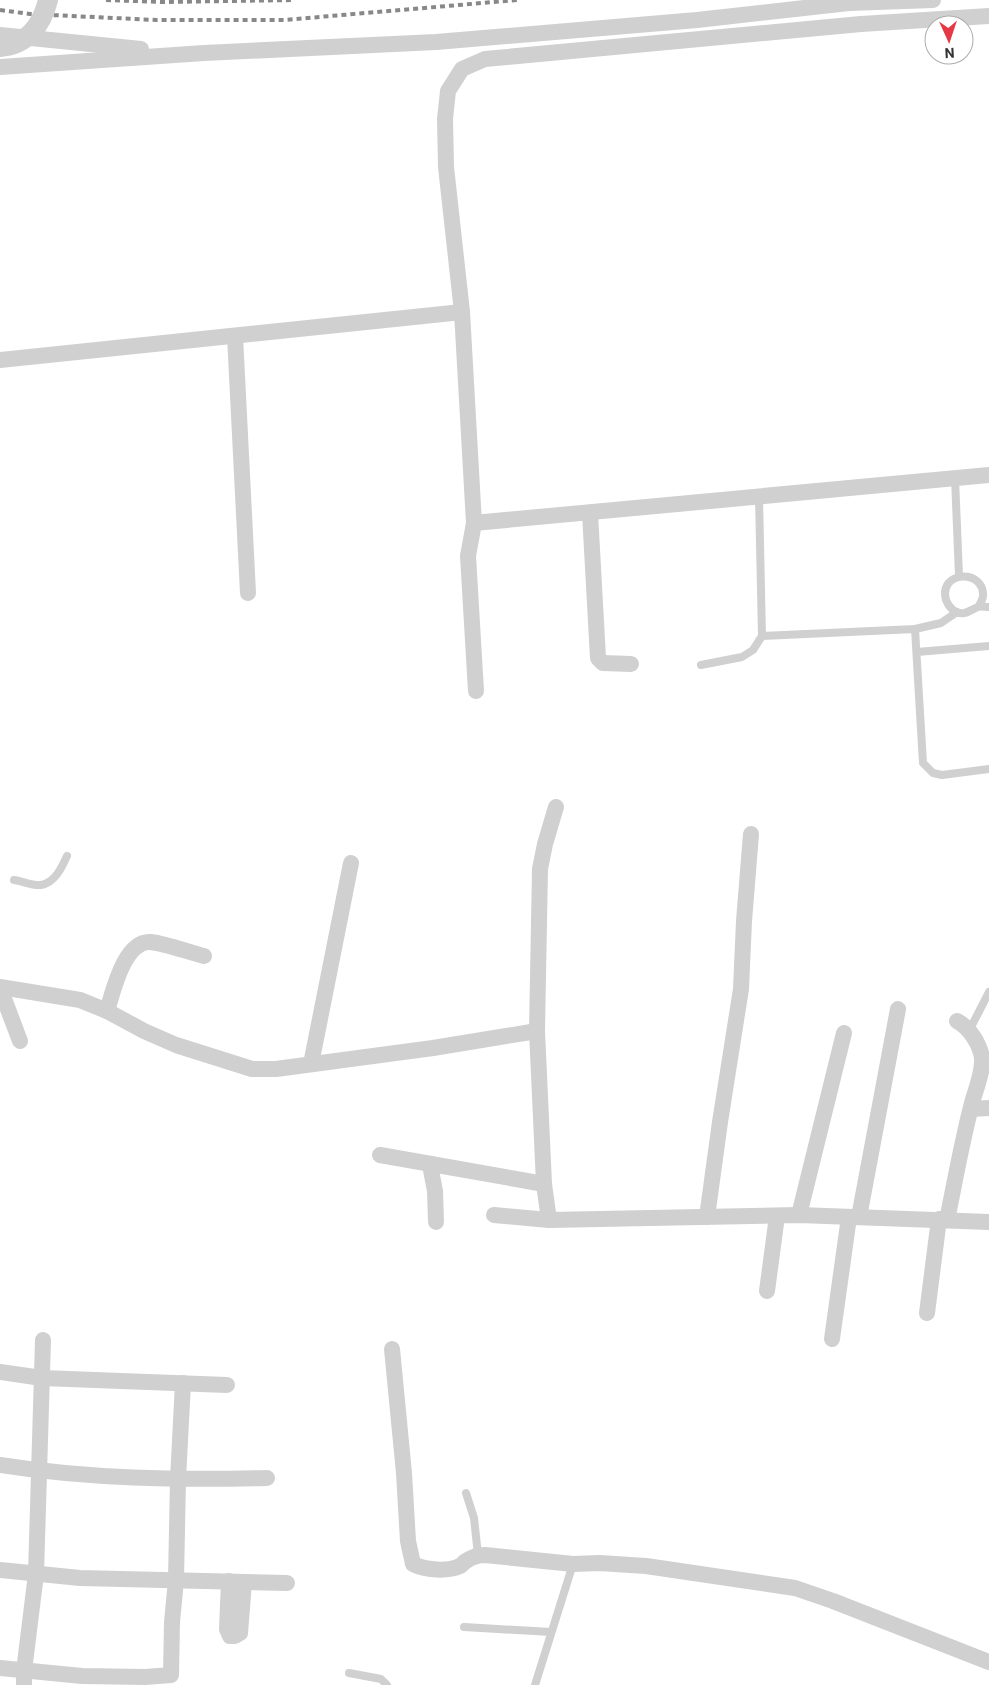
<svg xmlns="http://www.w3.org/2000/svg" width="989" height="1685" viewBox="0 0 989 1685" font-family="Roboto,sans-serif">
<rect width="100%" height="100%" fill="#fff"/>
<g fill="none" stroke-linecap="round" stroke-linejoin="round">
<g stroke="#d0d0d0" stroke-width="8">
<polyline points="955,478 959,576"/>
<polyline points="759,497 762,636 915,629 941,623 957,612"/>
<path d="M979 606C980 603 983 599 983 596 985 569 938 570 946 600 948 605 951 609 956 612 965 616 970 610 978 607 981 606 985 607 989 607"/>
<polyline points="915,629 923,763 933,773 942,775 989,769"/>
<polyline points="917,652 989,646"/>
<polyline points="701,665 742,657 753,650 762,636"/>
<path d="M14 880C22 881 33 886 41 885 55 883 62 867 67 856"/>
<polyline points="969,1031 989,992"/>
<polyline points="466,1493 474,1518 478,1555"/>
<polyline points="464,1627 551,1632"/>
<polyline points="349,1673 381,1679 387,1685"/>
<polyline points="535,1685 573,1564"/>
</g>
<g stroke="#d0d0d0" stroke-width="16">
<polyline points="989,16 861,24 485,59 462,69 448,91 445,119 446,167 462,312 474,523 989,475"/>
<polyline points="0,35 141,49"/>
<polyline points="0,67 204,53 436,42 697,20 849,3 933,0"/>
<polyline points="235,336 248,593"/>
<polyline points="0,360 462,312"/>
<polyline points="590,513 598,658 603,663 631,664"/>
<polyline points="474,523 468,556 476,691"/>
<polyline points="556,807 545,844 540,869 537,1031 544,1184 549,1220 799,1215 989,1222"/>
<polyline points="0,987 80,1000 107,1011 144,1031 176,1045 252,1069 276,1069 433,1048 537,1031"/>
<polyline points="0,988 20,1041"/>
<path d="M107 1011C113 992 124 940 151 942 167 944 188 952 204 956"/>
<polyline points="311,1064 351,863"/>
<polyline points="971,1109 989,1108"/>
<polyline points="380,1155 544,1184"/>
<polyline points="430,1165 435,1191 436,1222"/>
<polyline points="494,1215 549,1220"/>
<polyline points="799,1215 844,1033"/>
<polyline points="707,1217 720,1122 741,989 744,921 751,834"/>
<polyline points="859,1217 898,1009"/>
<path d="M947 1220C955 1181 962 1141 972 1103 976 1088 983 1073 982 1058 980 1044 969 1027 957 1021"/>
<polyline points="767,1291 777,1216"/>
<polyline points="927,1313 939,1219"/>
<polyline points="832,1339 849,1217"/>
<path d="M392 1349 404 1473 408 1541 413 1564C425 1570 447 1572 460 1566 462 1565 464 1562 466 1561 472 1557 478 1555 485 1555L573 1564 599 1563 646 1566 795 1588 833 1601 989 1662"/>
<polyline points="0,1372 42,1378 227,1385"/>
<path d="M0 1465C88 1479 178 1480 267 1478"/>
<polyline points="0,1570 80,1578 287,1583"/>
<polyline points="229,1581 227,1629 230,1636 235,1636 240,1633 244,1582"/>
<polyline points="0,1668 82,1676 145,1677 171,1675 172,1622 176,1580 178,1479 183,1383"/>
<polyline points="24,1685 24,1671 36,1574 43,1340"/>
</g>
<g stroke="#888" stroke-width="4" stroke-dasharray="5 4" stroke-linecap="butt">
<polyline points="106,0 163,2 295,0"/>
<polyline points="0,10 30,14 156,20 284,20 517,0"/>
</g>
<path stroke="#d0d0d0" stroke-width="20" d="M0 47C27 45 42 25 48 0"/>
</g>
<g transform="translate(949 40) rotate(177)"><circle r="24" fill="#ffffff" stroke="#adadad"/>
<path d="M0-4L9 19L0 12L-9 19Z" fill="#e63946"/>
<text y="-8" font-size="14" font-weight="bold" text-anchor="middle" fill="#333333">N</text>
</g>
</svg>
